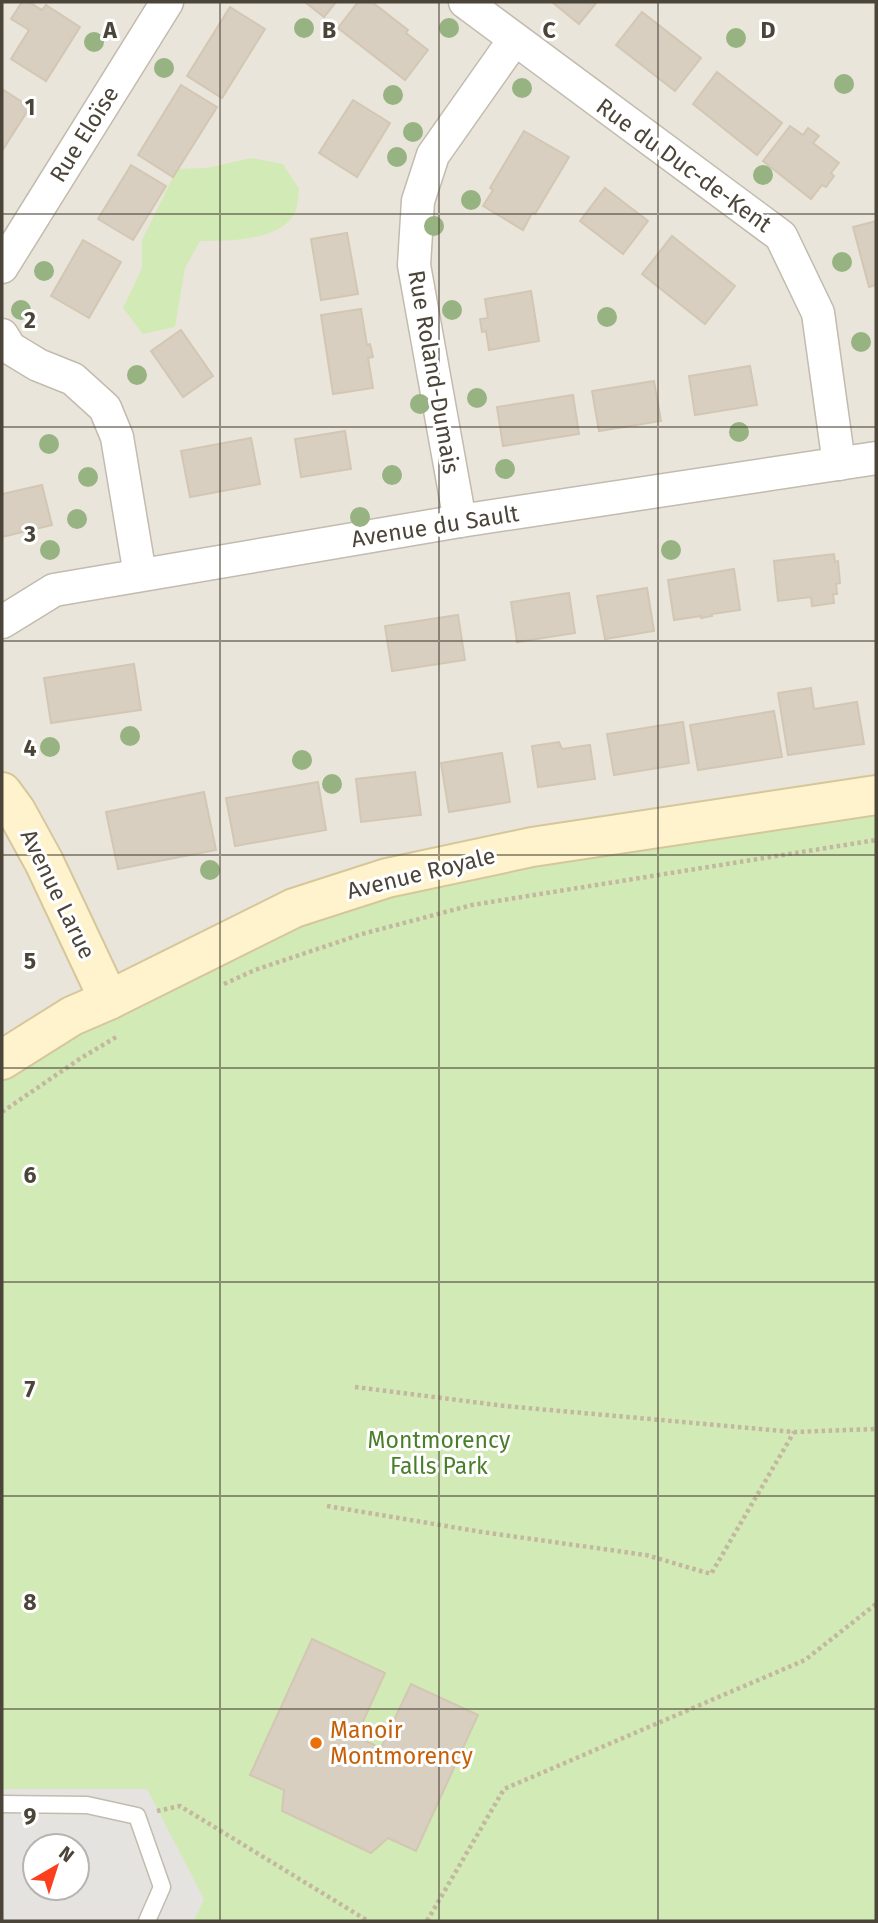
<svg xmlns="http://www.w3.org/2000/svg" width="878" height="1923" viewBox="0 0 878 1923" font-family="'Fira Sans',sans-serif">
<rect width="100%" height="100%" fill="#f6f3ec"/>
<polygon fill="#eae5da" points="2,2 876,2 876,809 2,1107"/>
<g fill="#d2eab5" fill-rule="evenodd">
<path d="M251 158 283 164 299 189C298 197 298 210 293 216 277 241 227 241 200 241L185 268 175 327 143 334 123 308 142 268V240L177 169 207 168Z"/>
<path d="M876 795V1921H2V1060L293 908ZM35 1846H77V1888H35Z"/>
</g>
<path fill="#e5e3e0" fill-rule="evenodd" d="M2 1789H147L204 1899 194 1921H2ZM35 1846H77V1888H35Z"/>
<g fill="#d8cfc1" stroke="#d3c7b4" stroke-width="2">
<polygon points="22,2 29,2 42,10 46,5 80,27 46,81 11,59 29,30 11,19"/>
<polygon points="305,2 336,2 324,17"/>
<polygon points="358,2 372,2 408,30 406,33 428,50 405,80 338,28"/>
<polygon points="552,2 597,2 579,24"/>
<polygon points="230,7 265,29 222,98 187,76"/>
<polygon points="642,12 701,58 675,91 616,45"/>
<polygon points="717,72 782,123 757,155 693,104"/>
<polygon points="181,85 217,107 173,177 138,155"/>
<polygon points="2,89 30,107 2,151"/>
<polygon points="353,100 390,123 357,177 319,153"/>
<polygon points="790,126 803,135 808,128 819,136 813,143 839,163 831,173 834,176 826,187 822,185 811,199 763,161"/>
<polygon points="524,131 569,157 535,214 532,213 523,230 483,206 493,190 490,188"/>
<polygon points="131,165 166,186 133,240 98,219"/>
<polygon points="605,188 648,221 623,254 580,221"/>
<polygon points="876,221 876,285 869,287 853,227"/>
<polygon points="347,233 358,294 321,300 311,239"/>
<polygon points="672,236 735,286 705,324 642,274"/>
<polygon points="83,240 121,262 89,318 51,296"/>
<polygon points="531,291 539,341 489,350 486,331 482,332 480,319 488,318 485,299"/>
<polygon points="361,309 367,345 370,344 373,357 368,358 373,388 333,394 321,315"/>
<polygon points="181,330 213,376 183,397 151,351"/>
<polygon points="750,366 757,405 695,415 689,376"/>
<polygon points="654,381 661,421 599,431 592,391"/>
<polygon points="573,395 579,434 503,446 497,407"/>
<polygon points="345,431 351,469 301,477 295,439"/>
<polygon points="251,438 260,484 190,497 181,451"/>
<polygon points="42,485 52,525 2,537 2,494"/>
<polygon points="834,554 835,562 838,561 840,583 836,584 837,594 833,594 834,603 812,606 811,597 778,601 774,561"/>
<polygon points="734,569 740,610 712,614 712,616 701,618 701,616 674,620 668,580"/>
<polygon points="647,588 654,631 605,639 597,596"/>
<polygon points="569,593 575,633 517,642 511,602"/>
<polygon points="458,615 465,660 392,671 385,626"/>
<polygon points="134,664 141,710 51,723 44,678"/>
<polygon points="811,688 814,709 857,702 864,744 788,755 778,693"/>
<polygon points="774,711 782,757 698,770 690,725"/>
<polygon points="683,722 689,763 614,775 607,734"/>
<polygon points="559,742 562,749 590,745 595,779 538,787 532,746"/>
<polygon points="502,753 510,802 449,812 441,763"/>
<polygon points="415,772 421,815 361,822 356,779"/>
<polygon points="318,782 326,830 235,846 226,798"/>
<polygon points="204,792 216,850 118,869 106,812"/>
<polygon points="312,1639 385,1673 356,1737 381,1748 411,1684 478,1715 416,1851 388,1838 371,1853 282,1811 284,1790 250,1775"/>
</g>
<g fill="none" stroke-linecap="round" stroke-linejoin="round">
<g stroke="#c2bbae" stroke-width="19">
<polyline id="lane" points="2,1804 87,1805 137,1816 162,1887 147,1921"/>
</g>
<g stroke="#c2bbae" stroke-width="35">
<g id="street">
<polyline points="465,2 781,236 818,313 839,464"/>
<polyline points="2,267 167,2"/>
<polyline points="2,335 10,348 38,365 73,379 105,408 117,437 140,575"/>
<polyline points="460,521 414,265 418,201 433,155 514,40"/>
<polyline points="2,622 54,590 460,521 876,458"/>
</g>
</g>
<g stroke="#d6c79b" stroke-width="42">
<g id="secondary">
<polyline points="2,792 16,811 44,862 109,1000"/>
<polyline points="2,1060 72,1016 109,1000 294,908 387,878 532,847 876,795"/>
</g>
</g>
<g stroke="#c4b79f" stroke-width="4.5" stroke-dasharray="3.5 3.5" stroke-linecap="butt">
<polyline points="224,984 255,970 362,934 472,905 876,840"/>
<polyline points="2,1112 81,1058 118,1036"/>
<polyline points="355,1387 505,1406 794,1432 876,1429"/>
<polyline points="327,1506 482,1532 646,1555 711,1574 794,1432"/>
<polyline points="157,1811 180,1806 368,1921"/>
<polyline points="427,1921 504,1789 805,1660 876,1604"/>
</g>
<use href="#lane" stroke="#fff" stroke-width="16"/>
<use href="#street" stroke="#fff" stroke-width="32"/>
<use href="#secondary" stroke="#fff3cd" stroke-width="38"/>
</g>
<g fill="#97b381">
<circle cx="304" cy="28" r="10"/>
<circle cx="449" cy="28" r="10"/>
<circle cx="736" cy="38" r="10"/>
<circle cx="94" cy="42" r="10"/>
<circle cx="164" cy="68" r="10"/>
<circle cx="844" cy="84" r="10"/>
<circle cx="522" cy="88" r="10"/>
<circle cx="393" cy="95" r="10"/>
<circle cx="413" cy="132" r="10"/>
<circle cx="397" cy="157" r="10"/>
<circle cx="763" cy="175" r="10"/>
<circle cx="471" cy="200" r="10"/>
<circle cx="434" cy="226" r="10"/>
<circle cx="842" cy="262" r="10"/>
<circle cx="44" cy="271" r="10"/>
<circle cx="21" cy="310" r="10"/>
<circle cx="452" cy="310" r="10"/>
<circle cx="607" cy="317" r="10"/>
<circle cx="861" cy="342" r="10"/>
<circle cx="137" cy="375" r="10"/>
<circle cx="477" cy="398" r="10"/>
<circle cx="420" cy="404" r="10"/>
<circle cx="739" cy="432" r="10"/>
<circle cx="49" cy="444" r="10"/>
<circle cx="505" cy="469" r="10"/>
<circle cx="392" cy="475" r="10"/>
<circle cx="88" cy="477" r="10"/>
<circle cx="360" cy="517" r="10"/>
<circle cx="77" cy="519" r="10"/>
<circle cx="50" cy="550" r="10"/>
<circle cx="671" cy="550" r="10"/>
<circle cx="130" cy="736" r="10"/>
<circle cx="50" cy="747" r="10"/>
<circle cx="302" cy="760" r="10"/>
<circle cx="332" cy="784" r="10"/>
<circle cx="210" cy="870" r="10"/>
</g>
<path fill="none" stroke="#4b4439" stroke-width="2" stroke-opacity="0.55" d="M220 2V1921M439 2V1921M658 2V1921M2 214H876M2 427H876M2 641H876M2 855H876M2 1068H876M2 1282H876M2 1496H876M2 1709H876"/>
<circle fill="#e8710a" stroke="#fff" stroke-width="2.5" cx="316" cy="1743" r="7"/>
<g text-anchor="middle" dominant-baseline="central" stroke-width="6" stroke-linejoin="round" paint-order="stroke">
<g font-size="23" fill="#4b4439" stroke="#fff">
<text transform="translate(84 134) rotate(-58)">Rue Eloïse</text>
<text transform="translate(684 165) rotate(36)">Rue du Duc-de-Kent</text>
<text transform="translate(434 372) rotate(80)">Rue Roland-Dumais</text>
<text transform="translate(435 526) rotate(-9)">Avenue du Sault</text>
<text transform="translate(421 873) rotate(-14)">Avenue Royale</text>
<text transform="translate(58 894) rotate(64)">Avenue Larue</text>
</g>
<g font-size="23" fill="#4a7f2a" stroke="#fff">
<text x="439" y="1440">Montmorency<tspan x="439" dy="26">Falls Park</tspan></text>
</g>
<g font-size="23" fill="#c56008" stroke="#fff" text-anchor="start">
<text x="330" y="1730">Manoir<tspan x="330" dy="26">Montmorency</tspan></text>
</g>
</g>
<g font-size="23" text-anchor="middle" font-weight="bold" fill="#4b4439" stroke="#fff" stroke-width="6" stroke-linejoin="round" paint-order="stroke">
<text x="110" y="38">A</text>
<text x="329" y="38">B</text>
<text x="549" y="38">C</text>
<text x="768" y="38">D</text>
<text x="30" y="115">1</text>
<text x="30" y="328">2</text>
<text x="30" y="542">3</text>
<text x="30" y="756">4</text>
<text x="30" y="969">5</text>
<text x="30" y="1183">6</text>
<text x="30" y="1397">7</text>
<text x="30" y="1610">8</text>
<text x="30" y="1824">9</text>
</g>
<rect width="878" height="1923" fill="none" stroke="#4b4439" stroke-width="7"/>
<g transform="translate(56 1867) rotate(39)"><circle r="33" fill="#ffffff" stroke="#b7b4b0" stroke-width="2"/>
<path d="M0-5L12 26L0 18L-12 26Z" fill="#fc3f1d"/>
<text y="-10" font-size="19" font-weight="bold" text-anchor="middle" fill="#4b4439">N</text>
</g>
</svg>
